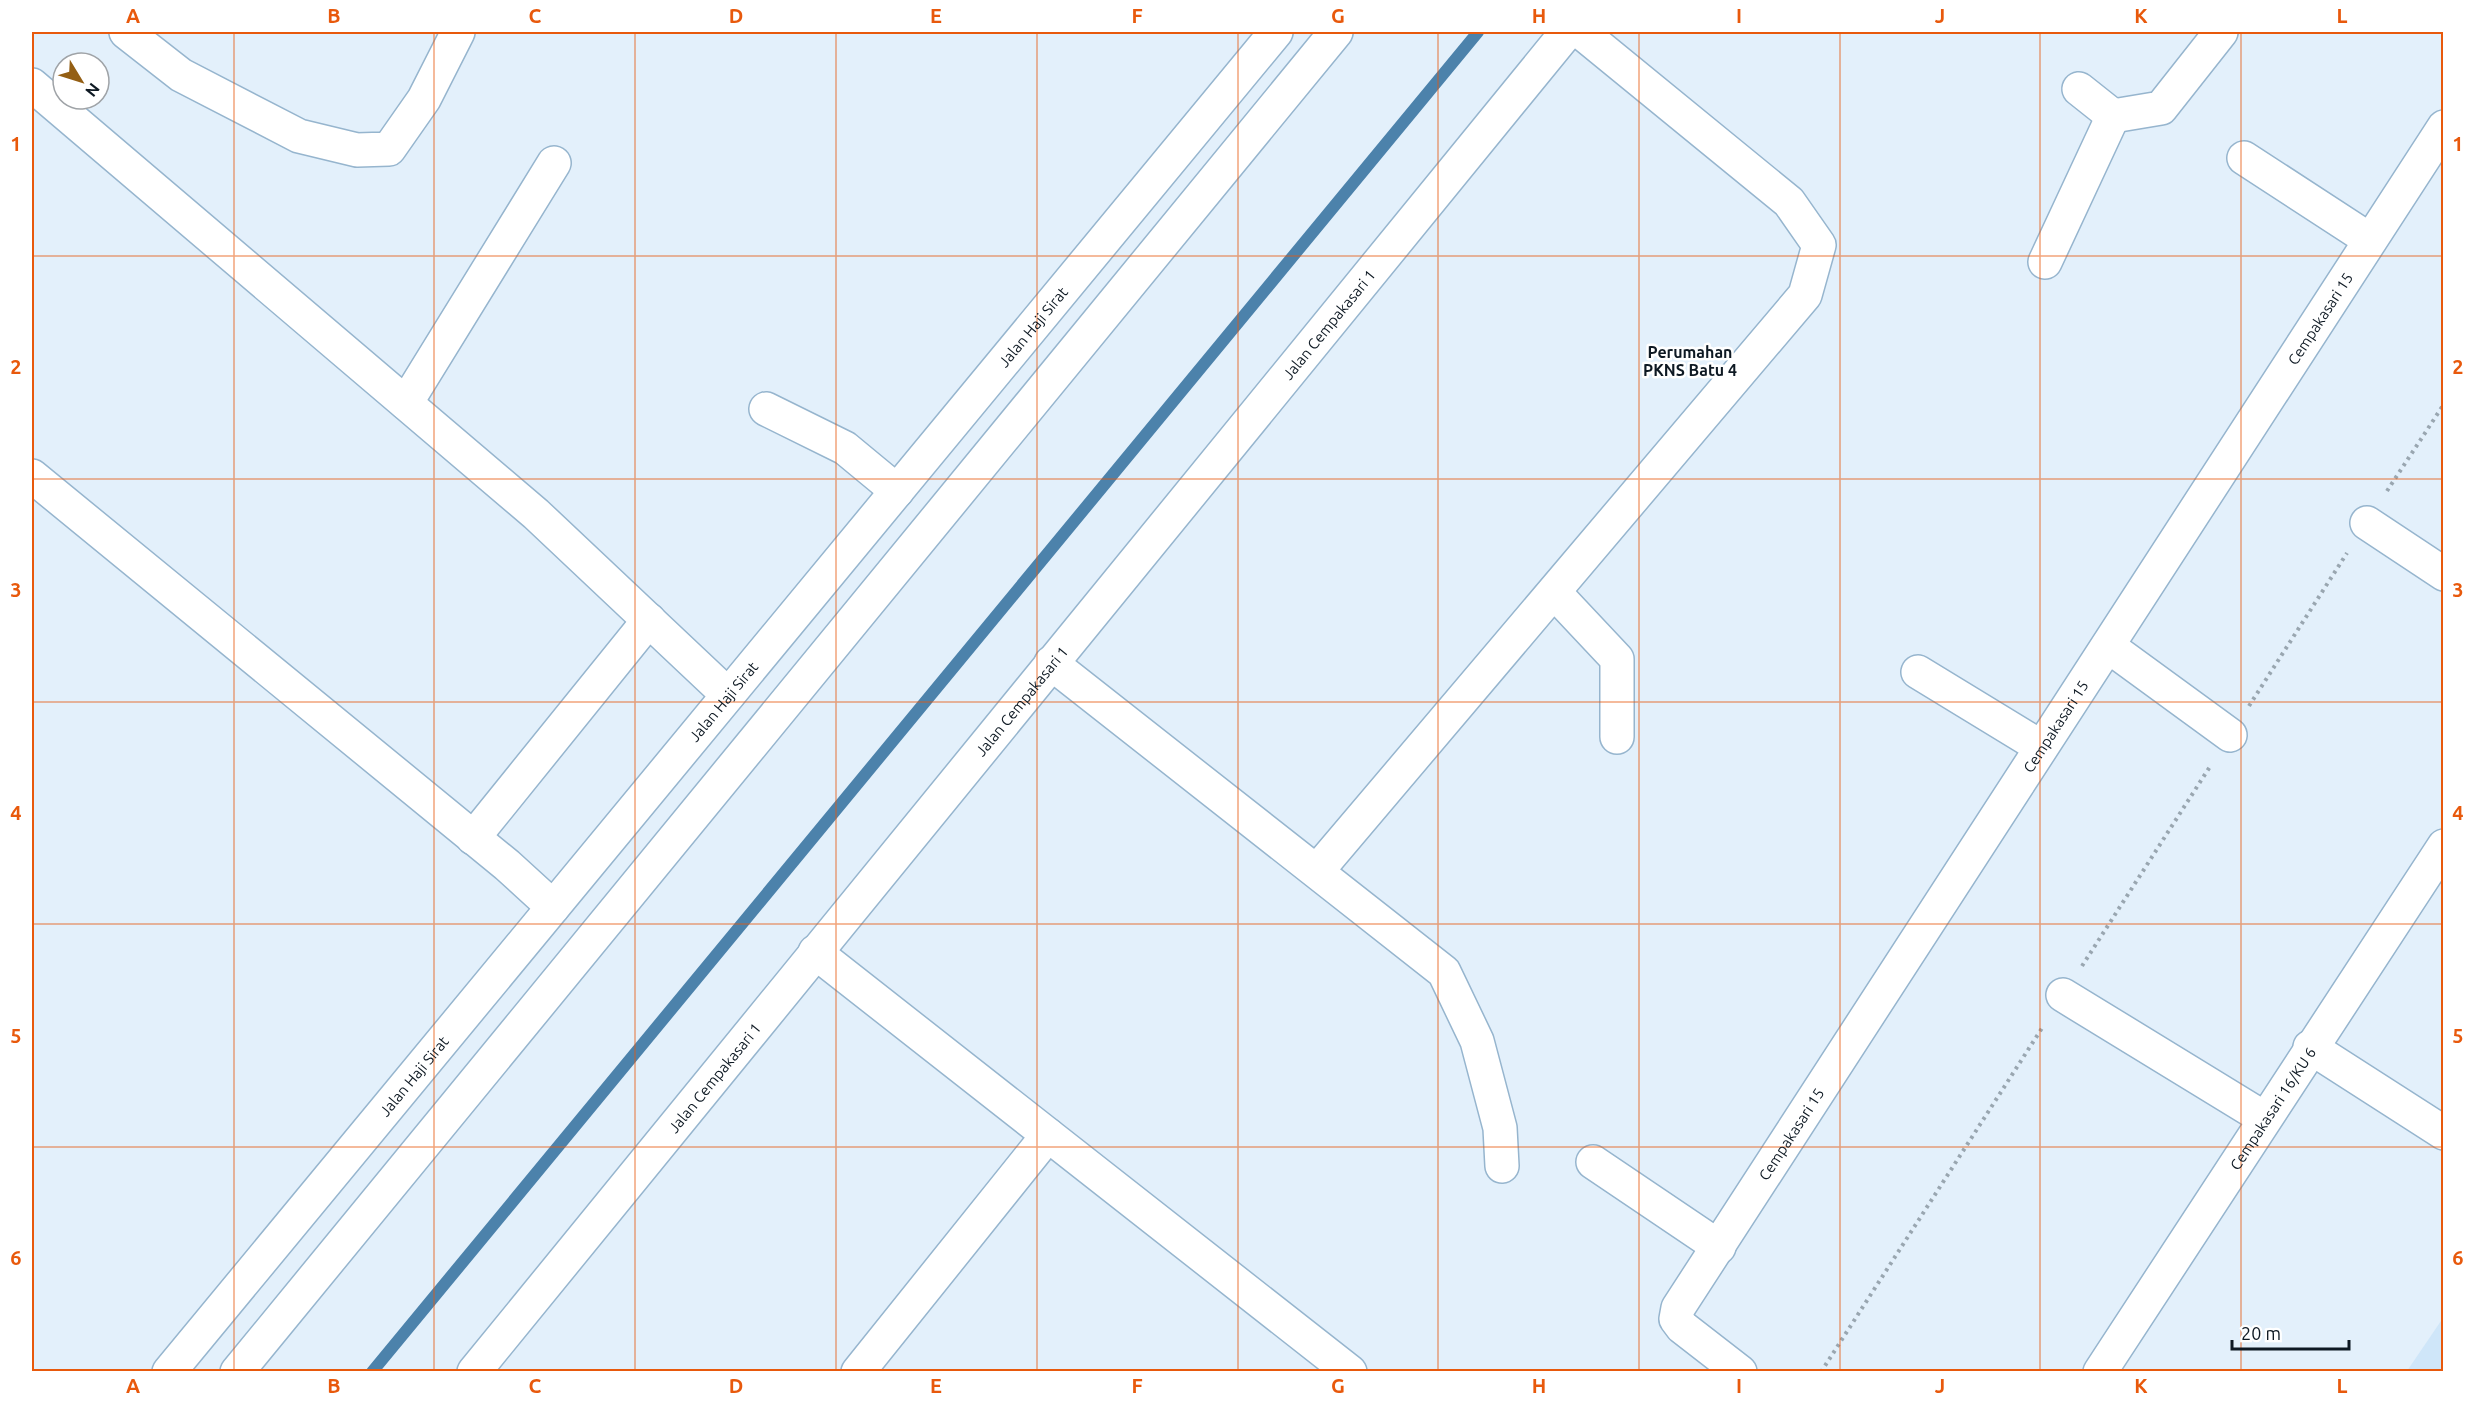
<svg xmlns="http://www.w3.org/2000/svg" width="2475" height="1403" viewBox="0 0 2475 1403" font-family="Ubuntu,sans-serif">
<rect width="100%" height="100%" fill="#e3f0fb"/>
<polygon fill="#cfe6f9" points="2443,1318 2443,1371 2407,1371"/>
<g fill="none" stroke-linecap="round" stroke-linejoin="round">
<polyline stroke="#4c82ab" stroke-width="12" points="372,1372 1478,32"/>
<g stroke="#96b5ce" stroke-width="36">
<g id="minor">
<polyline points="126,32 181,75 299,136 357,150 389,149 424,99 458,32"/>
<polyline points="32,85 536,514 728,695"/>
<polyline points="2079,89 2113,116 2161,108 2221,32"/>
<polyline points="2244,158 2370,240"/>
<polyline points="2045,262 2113,116"/>
<polyline points="406,403 554,163"/>
<polyline points="766,409 845,448 897,491"/>
<polyline points="32,476 507,865 553,907"/>
<polyline points="2367,523 2444,574"/>
<polyline points="1554,592 1617,659 1617,737"/>
<polyline points="2108,646 2230,735"/>
<polyline points="1051,663 1444,972 1477,1041 1500,1128 1502,1166"/>
<polyline points="1918,672 2041,747"/>
<polyline points="473,838 649,620"/>
<polyline points="1317,871 1805,295 1819,245 1789,202 1581,32"/>
<polyline points="815,952 1350,1372"/>
<polyline points="2063,995 2264,1118"/>
<polyline points="2310,1047 2444,1133"/>
<polyline points="1593,1162 1719,1247"/>
<path id="s1" d="M474 1372 1567 32"/>
<polyline points="858,1372 1048,1135"/>
<path id="s2" d="M1740 1372 1682 1327 1676 1319 1678 1308 2444 127"/>
<path id="s3" d="M2100 1372 2444 846"/>
</g>
</g>
<g stroke="#96b5ce" stroke-width="36">
<g id="major">
<path id="s4" d="M169 1372 1276 32"/>
<polyline points="237,1372 1336,32"/>
</g>
</g>
<g stroke="#99a6b0" stroke-width="4" stroke-dasharray="3 4.5" stroke-linecap="butt">
<polyline points="2387,491 2444,404"/>
<polyline points="2249,706 2347,553"/>
<polyline points="2082,966 2211,765"/>
<polyline points="1821,1372 2044,1025"/>
</g>
<use href="#minor" stroke="#fff" stroke-width="33"/>
<use href="#major" stroke="#fff" stroke-width="33"/>
</g>
<path fill="none" stroke="#e8590c" stroke-width="1.5" stroke-opacity="0.55" d="M234 32V1372M434 32V1372M635 32V1372M836 32V1372M1037 32V1372M1238 32V1372M1438 32V1372M1639 32V1372M1840 32V1372M2040 32V1372M2241 32V1372M32 256H2444M32 479H2444M32 702H2444M32 924H2444M32 1147H2444"/>
<g text-anchor="middle" dominant-baseline="central" stroke-width="5" stroke-linejoin="round" paint-order="stroke">
<g font-size="15" fill="#0e1923" stroke="#fff">
<text stroke="none"><textPath href="#s2" startOffset="1274">Cempakasari 15</textPath></text>
<text stroke="none"><textPath href="#s1" startOffset="1352">Jalan Cempakasari 1</textPath></text>
<text stroke="none"><textPath href="#s4" startOffset="1356">Jalan Haji Sirat</textPath></text>
<text stroke="none"><textPath href="#s1" startOffset="866">Jalan Cempakasari 1</textPath></text>
<text stroke="none"><textPath href="#s4" startOffset="870">Jalan Haji Sirat</textPath></text>
<text stroke="none"><textPath href="#s2" startOffset="788">Cempakasari 15</textPath></text>
<text stroke="none"><textPath href="#s4" startOffset="384">Jalan Haji Sirat</textPath></text>
<text stroke="none"><textPath href="#s1" startOffset="380">Jalan Cempakasari 1</textPath></text>
<text stroke="none"><textPath href="#s3" startOffset="315">Cempakasari 16/KU 6</textPath></text>
<text stroke="none"><textPath href="#s2" startOffset="302">Cempakasari 15</textPath></text>
</g>
<g font-size="16" font-weight="bold" fill="#0e1923" stroke="#fff">
<text x="1690" y="352">Perumahan<tspan x="1690" dy="18">PKNS Batu 4</tspan></text>
</g>
</g>
<rect width="2475" height="1403" fill="none" stroke="#ffffff" stroke-width="66"/>
<g transform="translate(81 81) rotate(128)"><circle r="28" fill="#ffffff" stroke="#9fa3a7" stroke-width="1.5"/>
<path d="M0-4.5L10 22L0 15L-10 22Z" fill="#945f14"/>
<text y="-9" font-size="16" font-weight="bold" text-anchor="middle" fill="#0e1923">N</text>
</g>
<path d="M2232 1340v9h117v-9" fill="none" stroke="#0e1923" stroke-width="3"/>
<text x="2241" y="1340" font-size="18" fill="#0e1923" stroke="#ffffff" stroke-width="4.5" paint-order="stroke">20 m</text>
<rect x="33" y="33" width="2409" height="1337" fill="none" stroke="#e8590c" stroke-width="2"/>
<g font-size="20" text-anchor="middle" font-weight="bold" fill="#e8590c">
<text x="133" y="23">A</text>
<text x="334" y="23">B</text>
<text x="535" y="23">C</text>
<text x="736" y="23">D</text>
<text x="936" y="23">E</text>
<text x="1137" y="23">F</text>
<text x="1338" y="23">G</text>
<text x="1539" y="23">H</text>
<text x="1739" y="23">I</text>
<text x="1940" y="23">J</text>
<text x="2141" y="23">K</text>
<text x="2342" y="23">L</text>
<text x="16" y="151">1</text>
<text x="2458" y="151">1</text>
<text x="16" y="374">2</text>
<text x="2458" y="374">2</text>
<text x="16" y="597">3</text>
<text x="2458" y="597">3</text>
<text x="16" y="820">4</text>
<text x="2458" y="820">4</text>
<text x="16" y="1043">5</text>
<text x="2458" y="1043">5</text>
<text x="16" y="1265">6</text>
<text x="2458" y="1265">6</text>
<text x="133" y="1393">A</text>
<text x="334" y="1393">B</text>
<text x="535" y="1393">C</text>
<text x="736" y="1393">D</text>
<text x="936" y="1393">E</text>
<text x="1137" y="1393">F</text>
<text x="1338" y="1393">G</text>
<text x="1539" y="1393">H</text>
<text x="1739" y="1393">I</text>
<text x="1940" y="1393">J</text>
<text x="2141" y="1393">K</text>
<text x="2342" y="1393">L</text>
</g>
</svg>
